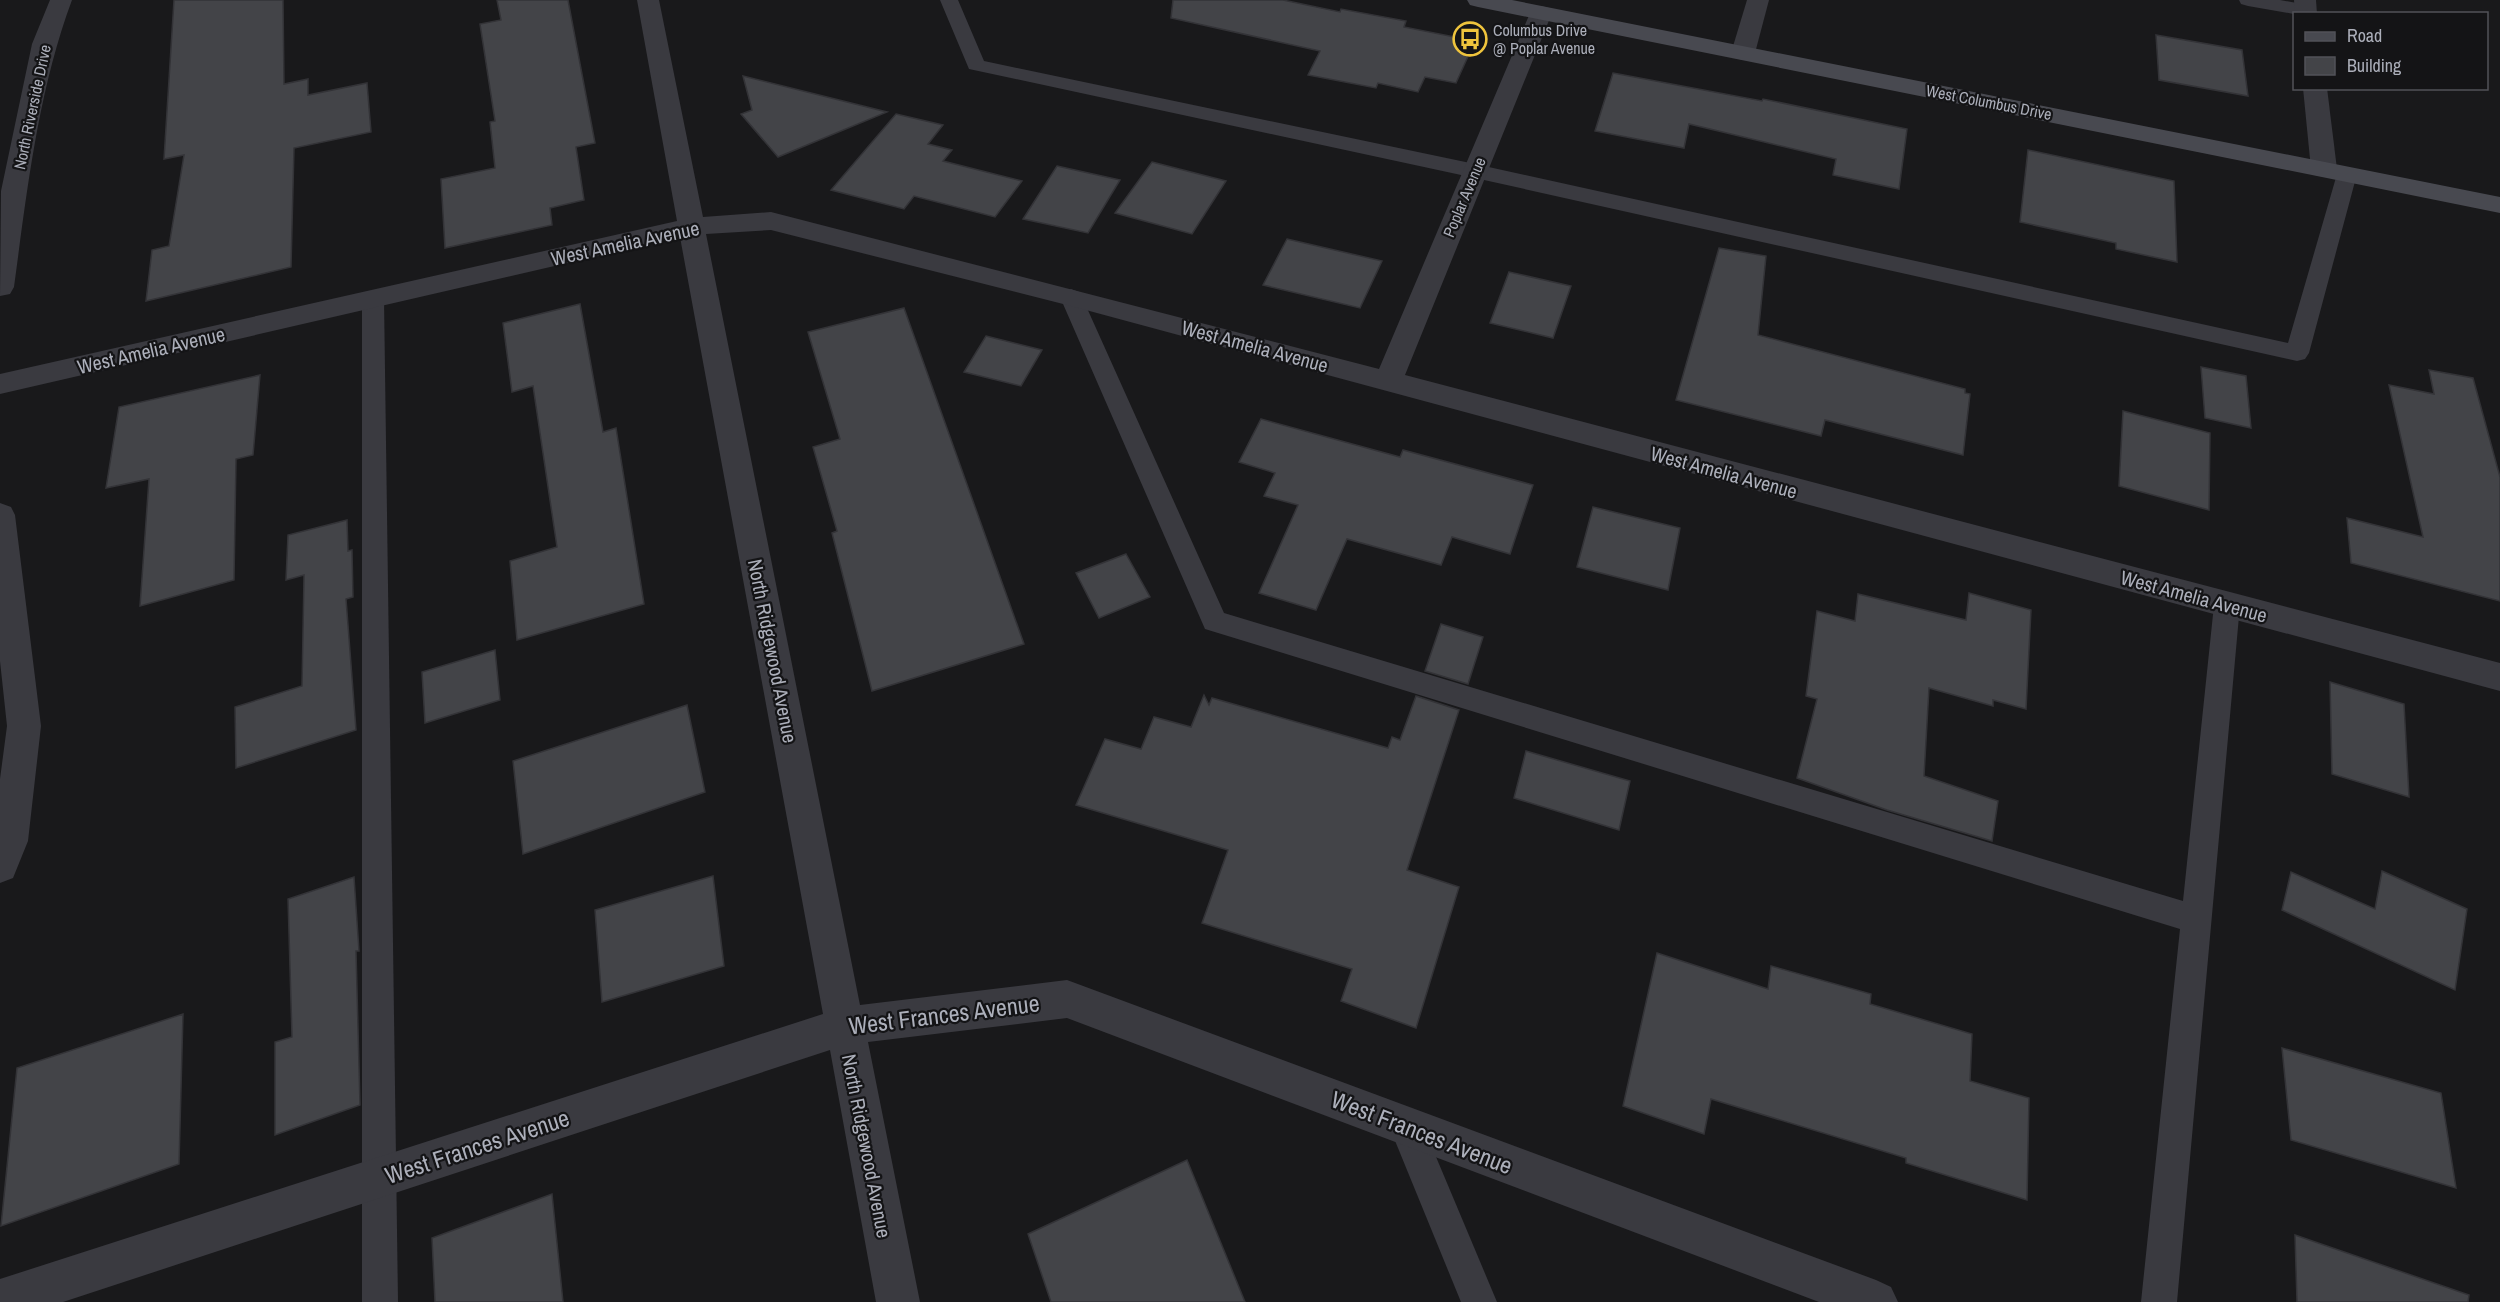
<svg xmlns="http://www.w3.org/2000/svg" width="2500" height="1302" viewBox="0 0 2500 1302" font-family="'Archivo Narrow',sans-serif">
<rect width="100%" height="100%" fill="#19191b"/>
<g fill="#434448" stroke="#333337" stroke-width="1.5">
<polygon points="174,0 283,0 284,84 308,79 308,95 367,83 371,132 294,148 291,267 146,301 152,250 169,246 184,155 164,159"/>
<polygon points="497,0 568,0 595,143 576,147 584,200 550,208 552,225 445,248 441,179 495,168 490,122 495,121 480,24 501,20"/>
<polygon points="1173,0 1283,0 1340,12 1341,9 1406,21 1404,27 1475,41 1456,83 1425,77 1418,92 1378,83 1376,88 1308,75 1320,51 1171,18"/>
<polygon points="2156,35 2242,50 2248,96 2159,80"/>
<polygon points="1613,73 1762,101 1763,99 1907,129 1899,189 1833,175 1836,159 1689,124 1684,148 1595,131"/>
<polygon points="743,76 887,112 778,157 741,114 752,110"/>
<polygon points="896,114 943,125 928,144 952,150 943,161 1022,181 995,217 914,196 904,209 831,190"/>
<polygon points="2028,150 2174,181 2177,262 2116,249 2116,243 2020,222"/>
<polygon points="1152,162 1226,181 1192,234 1115,213"/>
<polygon points="1057,166 1120,180 1088,233 1023,219"/>
<polygon points="1287,239 1382,261 1360,308 1263,285"/>
<polygon points="1719,248 1766,256 1758,335 1965,389 1965,393 1970,394 1963,455 1825,420 1821,436 1676,400"/>
<polygon points="1509,272 1571,286 1553,338 1490,323"/>
<polygon points="580,304 603,432 616,428 644,604 517,640 510,561 557,547 533,386 512,392 503,323"/>
<polygon points="904,308 1024,644 872,691 832,533 837,531 813,447 840,439 808,332"/>
<polygon points="986,336 1042,350 1021,386 964,372"/>
<polygon points="2201,367 2246,376 2251,428 2205,418"/>
<polygon points="2429,370 2473,378 2500,477 2500,601 2351,563 2347,518 2423,537 2389,385 2434,394"/>
<polygon points="260,375 253,455 236,459 234,580 140,606 149,479 106,488 119,407"/>
<polygon points="2123,411 2210,433 2209,510 2119,486"/>
<polygon points="1261,419 1400,457 1403,450 1533,485 1510,554 1452,537 1441,565 1347,539 1316,610 1259,593 1298,505 1264,496 1275,473 1239,462"/>
<polygon points="1593,507 1680,528 1668,590 1577,567"/>
<polygon points="347,520 348,551 352,550 353,597 346,599 356,730 236,768 235,707 302,686 304,575 286,580 288,535"/>
<polygon points="1126,554 1150,597 1099,618 1076,573"/>
<polygon points="1969,593 2031,610 2026,709 1993,700 1993,706 1929,688 1924,776 1998,801 1992,841 1887,810 1797,778 1817,699 1806,696 1817,611 1855,621 1858,594 1966,620"/>
<polygon points="1441,624 1483,637 1468,684 1425,671"/>
<polygon points="495,650 500,700 425,723 422,672"/>
<polygon points="2330,682 2404,704 2409,797 2332,774"/>
<polygon points="1204,695 1209,705 1212,698 1388,748 1392,737 1400,740 1416,696 1459,710 1407,870 1459,887 1416,1028 1341,1001 1352,969 1202,923 1228,850 1076,805 1105,739 1141,749 1154,717 1191,727"/>
<polygon points="687,705 705,792 523,854 513,761"/>
<polygon points="1526,751 1630,781 1619,830 1514,798"/>
<polygon points="2382,871 2467,909 2455,990 2282,910 2291,872 2375,909"/>
<polygon points="713,876 724,966 602,1002 595,910"/>
<polygon points="354,877 359,951 356,951 360,1105 275,1135 275,1042 292,1037 288,899"/>
<polygon points="1657,953 1768,989 1771,966 1871,994 1870,1004 1972,1034 1970,1081 2029,1098 2027,1200 1906,1163 1906,1158 1711,1099 1704,1134 1623,1106"/>
<polygon points="183,1014 179,1164 1,1226 17,1068"/>
<polygon points="2282,1048 2441,1093 2456,1188 2291,1140"/>
<polygon points="1187,1160 1245,1302 1051,1302 1028,1234"/>
<polygon points="552,1194 563,1302 435,1302 432,1238"/>
<polygon points="2295,1235 2469,1295 2468,1302 2297,1302"/>
</g>
<g fill="none" stroke-linecap="round" stroke-linejoin="round">
<g fill="#3a3a40" fill-rule="evenodd">
<polygon points="940,0 958,0 984,61 1475,164 2288,343 2337,174 2340,169 2347,167 2354,169 2357,174 2309,353 2305,359 2297,361 1475,178 969,69"/>
<polygon points="2239,0 2280,0 2313,6 2315,10 2313,14 2294,14 2248,6 2241,4"/>
<polygon points="1071,289 1079,292 1082,297 1224,613 2183,901 2214,605 2218,597 2227,594 2236,597 2240,605 2177,1302 2141,1302 2180,929 1205,629 1060,297 1063,292"/>
<polygon points="373,291 381,294 384,299 398,1302 362,1302 362,299 365,294"/>
<polygon points="1406,1109 1418,1114 1497,1302 1461,1302 1389,1126 1394,1114"/>
</g>
<g fill="#3a3a40" fill-rule="evenodd">
<path d="M50 0H72C38 91 27 191 14 287L10 294 0 296 1 191 32 44Z"/>
<polygon points="637,0 659,0 703,217 771,212 1379,369 1530,13 1533,8 1541,6 1549,8 1552,13 1405,375 2500,663 2500,691 1071,306 771,230 706,234 860,1005 1067,980 1876,1280 1891,1287 1898,1302 1819,1302 1067,1018 868,1042 920,1302 876,1302 830,1050 63,1302 0,1302 0,1279 823,1014 680,237 0,394 0,374 677,221"/>
<polygon points="1747,0 1769,0 1755,53 1751,58 1743,60 1735,58 1731,53"/>
<polygon points="2294,0 2316,0 2317,14 2295,14"/>
<polygon points="2303,88 2327,88 2337,169 2333,175 2324,177 2315,175 2311,169"/>
<polygon points="0,503 11,507 15,515 41,726 28,841 13,878 0,883 0,779 7,726 0,661"/>
</g>
<polygon fill="#484950" fill-rule="evenodd" points="1467,0 1512,0 2500,197 2500,213 1478,7 1470,5"/>
</g>
<defs>
<g id="bus-ring" transform="scale(1.725)"><circle r="9.5" fill="#141416" stroke="#efc43d" stroke-width="1.5"/><path d="M-5-6H5V4H4V6H2V4H-2V6H-4V4H-5ZM-3.5-4V0h7V-4ZM-3.5 1.2v1.5H-2V1.2ZM2 1.2v1.5H3.5V1.2Z" fill="#efc43d"/></g>
</defs>
<g fill-rule="evenodd">
<use href="#bus-ring" x="1470" y="39"/>
</g>
<g text-anchor="middle" dominant-baseline="central" stroke-width="4.5" stroke-linejoin="round" paint-order="stroke">
<g font-size="16" fill="#acafba" stroke="#141416" text-anchor="start">
<text x="1493" y="30">Columbus Drive<tspan x="1493" dy="18">@ Poplar Avenue</tspan></text>
</g>
<g font-size="16" fill="#acafba" stroke="#141416">
<text transform="translate(1989 102) rotate(11)">West Columbus Drive</text>
<text transform="translate(32 107) rotate(-78)">North Riverside Drive</text>
<text transform="translate(1464 197) rotate(-67)">Poplar Avenue</text>
</g>
<g font-size="20" fill="#acafba" stroke="#141416">
<text transform="translate(625 243) rotate(-12)">West Amelia Avenue</text>
<text transform="translate(1255 346) rotate(15)">West Amelia Avenue</text>
<text transform="translate(151 350) rotate(-13)">West Amelia Avenue</text>
<text transform="translate(1724 472) rotate(15)">West Amelia Avenue</text>
<text transform="translate(2194 596) rotate(15)">West Amelia Avenue</text>
<text transform="translate(773 651) rotate(79)">North Ridgewood Avenue</text>
<text transform="translate(867 1146) rotate(79)">North Ridgewood Avenue</text>
</g>
<g font-size="24" fill="#acafba" stroke="#141416">
<text transform="translate(944 1014) rotate(-7)">West Frances Avenue</text>
<text transform="translate(1422 1132) rotate(21)">West Frances Avenue</text>
<text transform="translate(477 1146) rotate(-18)">West Frances Avenue</text>
</g>
</g>
<rect x="2293" y="12" width="195" height="78" fill="#141416" stroke="#515258" stroke-width="1.5"/>
<rect x="2305" y="32" width="30" height="9" fill="#484950" stroke="#515258" stroke-width="1.5"/>
<text x="2347" y="42" font-size="18" fill="#acafba">Road</text>
<rect x="2305" y="57" width="30" height="18" fill="#434448" stroke="#515258" stroke-width="1.5"/>
<text x="2347" y="72" font-size="18" fill="#acafba">Building</text>
</svg>
